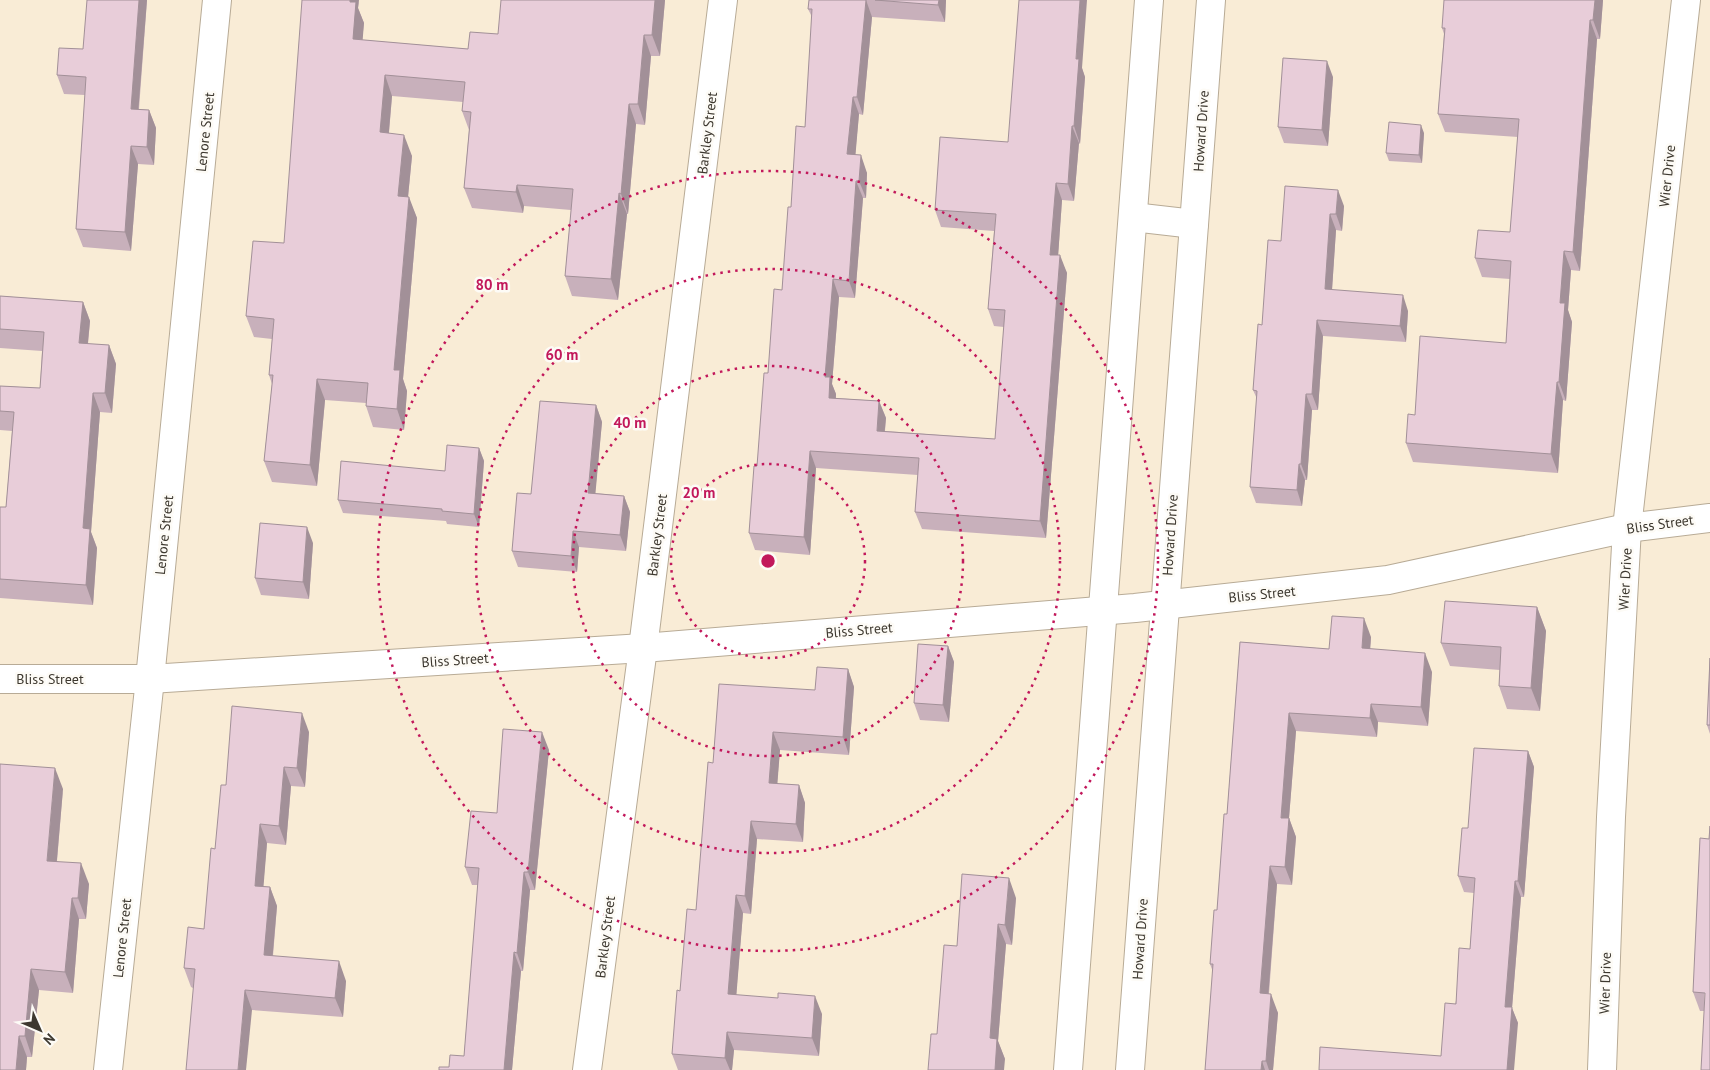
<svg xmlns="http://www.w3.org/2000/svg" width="1710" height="1070" viewBox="0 0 1710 1070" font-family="'PT Sans',sans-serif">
<rect width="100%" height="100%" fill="#f9ecd6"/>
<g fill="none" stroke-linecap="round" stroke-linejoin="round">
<g stroke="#b8ab96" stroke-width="30">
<g id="street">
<polyline points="0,679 150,679 643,648 1135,608 1388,580 1627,528 1710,518"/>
<polyline points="108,1070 150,679 217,0"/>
<polyline points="587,1070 643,648 723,0"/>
<polyline points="1602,1070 1611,817 1627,528 1686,0"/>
</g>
</g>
<g stroke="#b8ab96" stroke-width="30">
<g id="secondary">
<polyline points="1133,217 1194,224"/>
<polyline points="1068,1070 1149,0"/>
<polyline points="1130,1070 1211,0"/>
</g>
</g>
<use href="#street" stroke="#fff" stroke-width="28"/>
<use href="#secondary" stroke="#fff" stroke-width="28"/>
</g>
<g fill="#c8b0bb">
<polygon points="147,0 139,109 149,110 156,128 154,165 138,164 131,251 83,247 76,229 85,95 64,94 57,75 83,49"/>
<polygon points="359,0 358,8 364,23 362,40 468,49 498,34 665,0 660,56 651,56 645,125 636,124 628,214 627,214 618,300 572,296 565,276 571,210 524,206 523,213 472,208 464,188 469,130 462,111 463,102 392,96 389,133 412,156 408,197 417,218 403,379 407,391 404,430 373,427 366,406 366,403 325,400 317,486 272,482 264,461 272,384 269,375 272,339 254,337 246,316 284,243"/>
<polygon points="809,0 946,0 945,22 872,17 863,115 859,114 855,155 867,173 866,198 863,198 855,298 839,297 832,384 836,394 836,398 879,401 886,418 885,431 995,439 1004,327 994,326 988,309 994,231 941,227 935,210 1008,142 1082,68 1085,77 1080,144 1079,143 1074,201 1062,200 1058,255 1067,273 1046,538 922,529 915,512 918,475 816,468 810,555 755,550 749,533 768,373 782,290 791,207 805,127 812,17 808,9"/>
<polygon points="1603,0 1600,39 1597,39 1580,271 1571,270 1568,310 1572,322 1566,401 1563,400 1558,473 1413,462 1406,443 1415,415 1506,343 1510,279 1482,277 1475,258 1510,232 1518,137 1445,132 1438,114 1444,34 1442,28"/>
<polygon points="1333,77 1328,146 1284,143 1278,127"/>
<polygon points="1424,133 1422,163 1389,161 1386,153"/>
<polygon points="1344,206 1342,231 1336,230 1332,290 1408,311 1406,342 1323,336 1318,410 1312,410 1307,480 1305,480 1302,506 1256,503 1250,487 1257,399 1253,390 1262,325 1281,241"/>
<polygon points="0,296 83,302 90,321 88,344 109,345 116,364 112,413 100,412 91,532 97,548 93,605 0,598 0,507 6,507 12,431 0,430 0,386 40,388 42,351 0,348"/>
<polygon points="596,405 602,422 595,493 624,496 630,512 626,551 579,547 577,572 518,567 512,551 531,494"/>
<polygon points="479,448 484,461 479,527 447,524 446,521 343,513 338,500 445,471"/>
<polygon points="313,543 309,599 261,595 255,578"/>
<polygon points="1537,607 1546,631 1540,711 1507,709 1499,686 1500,670 1450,666 1441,643"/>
<polygon points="1371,637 1370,649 1432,672 1428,726 1378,722 1377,737 1296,731 1289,818 1296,837 1292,885 1277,884 1269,994 1278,1013 1273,1070 1205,1070 1213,972 1210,964 1217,910 1227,814 1240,642 1329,649"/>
<polygon points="948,646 954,662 949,722 920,720 914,703"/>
<polygon points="1710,658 1710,734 1707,725"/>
<polygon points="848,669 854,687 849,755 780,750 777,784 799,785 805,803 803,842 757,839 751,914 743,913 736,995 822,1014 819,1056 734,1050 732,1070 678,1070 672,1054 680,991 696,910 713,763 815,690"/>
<polygon points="309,732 305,787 291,786 286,845 267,843 263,886 270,887 277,906 273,956 346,981 343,1017 252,1010 193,988 191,987 184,968 204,929 215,849 226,785"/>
<polygon points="549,750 535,890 530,890 523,971 521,971 512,1070 449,1067 464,1056 478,885 472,885 465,867 497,813"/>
<polygon points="1528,751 1534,767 1524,897 1521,897 1512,1008 1518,1023 1441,1056 1470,949 1474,893 1464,892 1458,876 1468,828"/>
<polygon points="63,789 57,861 89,884 86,919 79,919 73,993 39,990 32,1057 27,1057 26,1070 0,1070"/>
<polygon points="1709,839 1704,1011 1700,1011 1693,992"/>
<polygon points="1016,898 1012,945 1006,944 998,1041 1005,1059 937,1034 957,946"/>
</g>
<g fill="#a29098">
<polygon points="139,0 147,0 137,127 131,109"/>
<polygon points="350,0 359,0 358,8 364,23 361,60 353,39"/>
<polygon points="655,0 665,0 660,56 652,35"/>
<polygon points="866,0 872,17 863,115 857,97"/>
<polygon points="939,0 946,0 945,22 938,5"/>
<polygon points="1080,0 1087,0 1082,68 1085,77 1080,144 1074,126 1076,59"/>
<polygon points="1595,0 1603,0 1600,39 1593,20"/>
<polygon points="1590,20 1597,39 1580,271 1573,252"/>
<polygon points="644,35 651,56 645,125 638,104"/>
<polygon points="1327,61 1333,77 1328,146 1322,130"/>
<polygon points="385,75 392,96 387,153 380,132"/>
<polygon points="853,97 859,114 854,172 847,154"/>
<polygon points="629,104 636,124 628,214 621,194"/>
<polygon points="149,110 156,128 154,165 147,147"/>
<polygon points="1421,125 1424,133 1422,163 1419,155"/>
<polygon points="1072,126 1079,143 1074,201 1068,184"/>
<polygon points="404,135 412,156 406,217 398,196"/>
<polygon points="131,146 138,164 131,251 125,232"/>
<polygon points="861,155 867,173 866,198 859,181"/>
<polygon points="856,181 863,198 855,298 849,281"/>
<polygon points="1056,183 1062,200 1057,272 1050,255"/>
<polygon points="517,185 524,206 523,213 516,192"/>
<polygon points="1338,190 1344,206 1342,231 1336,214"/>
<polygon points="619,193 627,214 618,300 611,279"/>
<polygon points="409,197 417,218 403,379 407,391 404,430 397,409 394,370"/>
<polygon points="1330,214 1336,230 1331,305 1325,289"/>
<polygon points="1564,251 1571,270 1568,310 1572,322 1566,401 1559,382 1560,303"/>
<polygon points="1060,255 1067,273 1046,538 1040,521"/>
<polygon points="833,279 839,297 832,384 836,394 835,415 829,398 825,377"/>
<polygon points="1403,295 1408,311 1406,342 1400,326"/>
<polygon points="83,302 90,321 86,362 79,343"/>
<polygon points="1317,320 1323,336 1318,410 1312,394"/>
<polygon points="109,345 116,364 112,413 105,393"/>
<polygon points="317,379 325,400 317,486 310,465"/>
<polygon points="1557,382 1563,400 1558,473 1551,454"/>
<polygon points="93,393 100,412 91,532 97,548 93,605 86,585 83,528"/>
<polygon points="1306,394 1312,410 1307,480 1301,464"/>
<polygon points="879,401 886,418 883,448 877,431"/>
<polygon points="596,405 602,422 594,509 588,493"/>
<polygon points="479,448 484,461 479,527 474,514"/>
<polygon points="810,451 816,468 810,555 804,537"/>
<polygon points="1299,464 1305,480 1302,506 1297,490"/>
<polygon points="624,496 630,512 626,551 620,535"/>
<polygon points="307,527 313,543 309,599 303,582"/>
<polygon points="573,531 579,547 577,572 571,556"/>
<polygon points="1537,607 1546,631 1540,711 1531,688"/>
<polygon points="1364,618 1371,637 1369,667 1362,648"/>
<polygon points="948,646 954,662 949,722 943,705"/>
<polygon points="1425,653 1432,672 1428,726 1421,707"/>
<polygon points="848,669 854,687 849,755 843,737"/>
<polygon points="1371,704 1378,722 1377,737 1370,718"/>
<polygon points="302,713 309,732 305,787 297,768"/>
<polygon points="1289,713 1296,731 1289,818 1296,837 1292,885 1285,867 1281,818"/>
<polygon points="542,732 549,750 535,890 528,872"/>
<polygon points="773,732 780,750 776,801 769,783"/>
<polygon points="1528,751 1534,767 1524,897 1518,881"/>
<polygon points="284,767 291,786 286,845 279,826"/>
<polygon points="55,768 63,789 55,882 47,861"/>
<polygon points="799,785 805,803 803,842 796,824"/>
<polygon points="751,821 757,839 751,914 745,896"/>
<polygon points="260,824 267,843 262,905 255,886"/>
<polygon points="81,863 89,884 86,919 78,898"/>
<polygon points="1270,866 1277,884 1267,1012 1260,993"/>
<polygon points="524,872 530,890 523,971 517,953"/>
<polygon points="1009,878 1016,898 1012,945 1005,925"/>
<polygon points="1515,881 1521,897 1512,1008 1518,1023 1514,1070 1507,1070 1505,1007"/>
<polygon points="270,887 277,906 271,974 264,955"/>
<polygon points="736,895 743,913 735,1012 728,994"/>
<polygon points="72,898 79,919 73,993 65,972"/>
<polygon points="998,924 1006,944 998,1041 1005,1059 1004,1070 995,1070 990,1038"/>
<polygon points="514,952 521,971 512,1070 504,1070"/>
<polygon points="339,961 346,981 343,1017 335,998"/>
<polygon points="31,969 39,990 32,1057 25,1036"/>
<polygon points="245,990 252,1010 246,1070 238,1070"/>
<polygon points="1271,994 1278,1013 1273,1070 1269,1070 1266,1061"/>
<polygon points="815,996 822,1014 819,1056 812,1038"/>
<polygon points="727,1032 734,1050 732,1070 730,1070 725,1058"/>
<polygon points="19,1036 27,1057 26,1070 16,1070"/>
<polygon points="1262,1061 1265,1070 1261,1070"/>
</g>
<g fill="#e8cdd9" stroke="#a29098">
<polygon points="87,0 139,0 131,109 149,110 147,147 131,146 125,232 76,229 86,77 57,75 59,48 83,49"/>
<polygon points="302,0 350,0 350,2 356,2 353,39 468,49 470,32 498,34 501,0 655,0 652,35 644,35 638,104 629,104 621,194 619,193 611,279 565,276 573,189 517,185 516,192 464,188 471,112 462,111 465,82 385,75 380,132 404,135 398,196 409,197 394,370 400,370 397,409 366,406 368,383 317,379 310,465 264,461 273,375 269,375 274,319 246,316 253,241 284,243"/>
<polygon points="809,0 866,0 857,97 853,97 847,154 861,155 859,181 856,181 849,281 833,279 825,377 830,377 829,398 879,401 877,431 995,439 1005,310 988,309 996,214 935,210 940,137 1008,142 1019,0 1080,0 1076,59 1079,59 1074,126 1072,126 1068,184 1056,183 1050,255 1060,255 1040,521 915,512 919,458 810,451 804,537 749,533 754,466 757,466 764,373 768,373 774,289 782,290 788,207 791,207 796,126 805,127 812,9 808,9"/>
<polygon points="875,0 939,0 938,5"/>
<polygon points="1444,0 1595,0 1593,20 1590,20 1573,252 1564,251 1560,303 1565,303 1559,382 1557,382 1551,454 1406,443 1408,414 1415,415 1420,336 1506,343 1511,261 1475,258 1478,230 1510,232 1519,119 1438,114 1445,28 1442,28"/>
<polygon points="1283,58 1327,61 1322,130 1278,127"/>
<polygon points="1389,122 1421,125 1419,155 1386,153"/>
<polygon points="1285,186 1338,190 1336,214 1330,214 1325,289 1403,295 1400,326 1317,320 1312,394 1306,394 1301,464 1299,464 1297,490 1250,487 1257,391 1253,390 1258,324 1262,325 1268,240 1281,241"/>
<polygon points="0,296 83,302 79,343 109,345 105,393 93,393 83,528 90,529 86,585 0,579 0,507 6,507 14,412 0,411 0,386 40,388 44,332 0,329"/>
<polygon points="540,401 596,405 588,493 624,496 620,535 573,531 571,556 512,551 517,493 531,494"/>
<polygon points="447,445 479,448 474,514 442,511 442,509 338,500 341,461 445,471"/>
<polygon points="260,523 307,527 303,582 255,578"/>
<polygon points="1445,601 1537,607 1531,688 1499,686 1501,647 1441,643"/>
<polygon points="1332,616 1364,618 1362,648 1425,653 1421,707 1371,704 1370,718 1289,713 1281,818 1289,818 1285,867 1270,866 1260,993 1271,994 1266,1061 1262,1061 1261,1070 1205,1070 1213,964 1210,964 1214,910 1217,910 1224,814 1227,814 1240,642 1329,649"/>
<polygon points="918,644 948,646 943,705 914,703"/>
<polygon points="1710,658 1710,725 1707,725"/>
<polygon points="817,667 848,669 843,737 773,732 769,783 799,785 796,824 751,821 745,896 736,895 728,994 778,998 778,993 815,996 812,1038 727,1032 725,1058 672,1054 677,990 680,991 687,909 696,910 708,762 713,763 719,684 815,690"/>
<polygon points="232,706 302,713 297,768 284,767 279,826 260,824 255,886 270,887 264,955 339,961 335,998 245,990 238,1070 186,1070 195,969 184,968 188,927 204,929 211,848 215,849 221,785 226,785"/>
<polygon points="503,729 542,732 528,872 524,872 517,953 514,952 504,1070 439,1070 439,1067 449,1067 450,1055 464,1056 479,868 465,867 471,811 497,813"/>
<polygon points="1474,748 1528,751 1518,881 1515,881 1505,1007 1512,1007 1507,1070 1319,1070 1320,1047 1441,1056 1445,1003 1456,1004 1459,948 1470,949 1475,878 1458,876 1462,828 1468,828"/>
<polygon points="0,764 55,768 47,861 81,863 78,898 72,898 65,972 31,969 25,1036 19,1036 16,1070 0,1070"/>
<polygon points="1710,826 1710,1070 1701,1070 1705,993 1693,992 1700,838 1709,839"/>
<polygon points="962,874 1009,878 1005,925 998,924 990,1038 997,1039 995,1070 928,1070 931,1034 937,1034 944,945 957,946"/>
</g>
<g fill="none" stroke="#c2185b" stroke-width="2.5" stroke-dasharray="2.5 5">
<circle cx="768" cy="561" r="97"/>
<circle cx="768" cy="561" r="195"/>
<circle cx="768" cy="561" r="292"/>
<circle cx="768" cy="561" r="390"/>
</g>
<g text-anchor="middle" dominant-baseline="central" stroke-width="5" stroke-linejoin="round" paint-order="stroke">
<g font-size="14" fill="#3d382f" stroke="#fdfbf6">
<text transform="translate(1201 131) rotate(-86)">Howard Drive</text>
<text transform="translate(205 132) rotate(-84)">Lenore Street</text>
<text transform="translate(707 133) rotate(-83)">Barkley Street</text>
<text transform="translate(1667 176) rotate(-84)">Wier Drive</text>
<text transform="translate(1660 524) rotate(-8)">Bliss Street</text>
<text transform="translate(164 535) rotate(-84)">Lenore Street</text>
<text transform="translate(657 535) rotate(-83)">Barkley Street</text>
<text transform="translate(1170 535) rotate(-86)">Howard Drive</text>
<text transform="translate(1625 579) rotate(-87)">Wier Drive</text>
<text transform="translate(1262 594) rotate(-6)">Bliss Street</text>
<text transform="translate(859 630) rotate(-5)">Bliss Street</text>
<text transform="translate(455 660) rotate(-4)">Bliss Street</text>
<text x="50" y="679">Bliss Street</text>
<text transform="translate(605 937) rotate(-83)">Barkley Street</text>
<text transform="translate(122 938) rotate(-84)">Lenore Street</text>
<text transform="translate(1140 939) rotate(-86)">Howard Drive</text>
<text transform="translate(1605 983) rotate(-88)">Wier Drive</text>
</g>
</g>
<circle cx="768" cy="561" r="8" fill="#c2185b" stroke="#fdfbf6" stroke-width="2.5"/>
<g font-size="15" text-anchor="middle" font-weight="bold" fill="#c2185b" stroke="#fdfbf6" stroke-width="5" stroke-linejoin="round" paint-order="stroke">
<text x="492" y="290">80 m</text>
<text x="562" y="360">60 m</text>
<text x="630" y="428">40 m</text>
<text x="699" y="498">20 m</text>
</g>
<g transform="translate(40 1030) rotate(135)" stroke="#fdfbf6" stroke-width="4" paint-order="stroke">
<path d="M0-4L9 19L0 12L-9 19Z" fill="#3d382f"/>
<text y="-8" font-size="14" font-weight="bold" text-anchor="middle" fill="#3d382f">N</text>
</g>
</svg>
